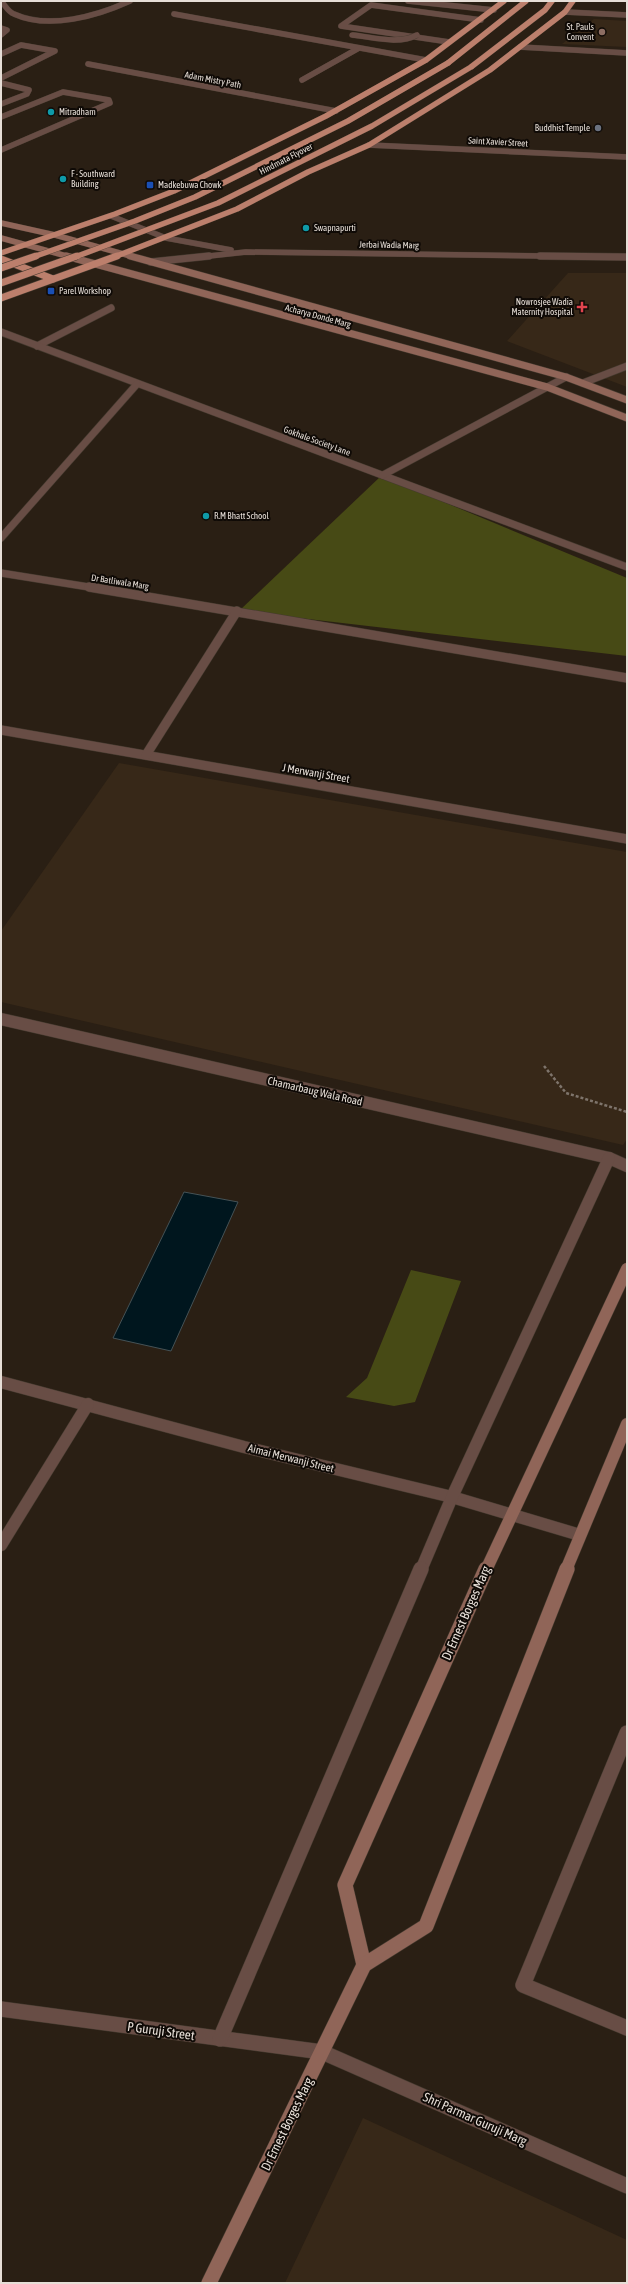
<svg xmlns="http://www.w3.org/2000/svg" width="628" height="2284" viewBox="0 0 628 2284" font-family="'Asap Condensed',sans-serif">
<rect width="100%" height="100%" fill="#2a1f14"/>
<g fill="#372818">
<polygon points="594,19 627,21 627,47 562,44"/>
<polygon points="568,273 627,273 627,387 507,341"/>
<polygon points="119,763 627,852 627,1139 623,1145 1,1002 1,931"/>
<polygon points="363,2118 627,2240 627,2283 285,2283"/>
</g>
<g fill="#474a15">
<polygon points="381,476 627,578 627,656 239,611"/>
<polygon points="411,1270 461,1281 415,1402 394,1406 346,1397 367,1378"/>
</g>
<polygon fill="#00161e" stroke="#455256" points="184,1192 238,1202 171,1351 113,1338"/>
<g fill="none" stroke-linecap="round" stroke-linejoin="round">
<g stroke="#443a2f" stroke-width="6">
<g id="service-far2">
<path d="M1 1C5 5 8 12 14 14 49 30 97 16 130 1"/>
<polyline points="408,1 494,10"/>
</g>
</g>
<g stroke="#443a2f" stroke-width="8">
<g id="service-far1">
<polyline points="37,346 111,308"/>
<polyline points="583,383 627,366"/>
</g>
</g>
<g stroke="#443a2f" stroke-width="16">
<polyline id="service" points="627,1733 523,1985 627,2028"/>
</g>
<g stroke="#443a2f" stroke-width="6">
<g id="minor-far4">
<polyline points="565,12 627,15"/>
<polyline points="174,14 426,60"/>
<polyline points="1,28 7,30 1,35"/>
<polyline points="449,42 341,26 371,5 481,20"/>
<polyline points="520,47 627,53"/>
<polyline points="1,54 21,45 55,51 1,78"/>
<polyline points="88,64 336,111"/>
<polyline points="302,80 359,48"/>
<polyline points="1,83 29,90 27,94 1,104"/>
<polyline points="1,117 63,92 109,100 110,103 1,150"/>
<polyline points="369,145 627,157"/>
</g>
</g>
<g stroke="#443a2f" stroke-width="8">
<g id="minor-far3">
<polyline points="1,332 627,567"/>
<polyline points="383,475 566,377"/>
<polyline points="1,538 137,384"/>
<polyline points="1,573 95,588"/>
</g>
</g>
<g stroke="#443a2f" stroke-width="10">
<g id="minor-far2">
<polyline points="89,587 627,678"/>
<polyline points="1,730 627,839"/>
<polyline points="146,755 237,611"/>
</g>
</g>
<g stroke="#443a2f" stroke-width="13">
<g id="minor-far1">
<polyline points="1,1019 609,1158 627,1166"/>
<polyline points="1,1382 244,1447 452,1497 580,1535"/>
<polyline points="1,1545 88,1404"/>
<polyline points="421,1570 452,1497 609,1158"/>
</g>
</g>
<g stroke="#443a2f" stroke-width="16">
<g id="minor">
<polyline points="1,2009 322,2052 627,2186"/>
<polyline points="220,2039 421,1569"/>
</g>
</g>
<g stroke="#443a2f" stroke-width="6">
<g id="tertiary-far1">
<polyline points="111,216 166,238 231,250"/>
<polyline points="200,257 246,252 616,257"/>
</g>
</g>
<g stroke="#443a2f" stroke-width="8">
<g id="tertiary">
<polyline points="540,256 627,257"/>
<polyline points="151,262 209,256"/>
</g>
</g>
<g stroke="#443a2f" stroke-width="6">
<g id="secondary-far3">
<polyline points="1,223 55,235 134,257"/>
<polyline points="1,238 70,257"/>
</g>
</g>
<g stroke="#443a2f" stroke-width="8">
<g id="secondary-far2">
<polyline points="66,256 547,387 627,418"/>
<polyline points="130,256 566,377 627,400"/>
</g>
</g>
<g stroke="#443a2f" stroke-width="13">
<g id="secondary-far1">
<polyline points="486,1570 627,1269"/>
<polyline points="566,1570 627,1424"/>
</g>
</g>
<g stroke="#443a2f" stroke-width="16">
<g id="secondary">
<polyline points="364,1965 345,1885 486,1569"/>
<polyline points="209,2283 364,1965 426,1926 567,1569"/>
</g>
</g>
<g stroke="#443a2f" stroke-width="6">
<g id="trunk-far1">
<polyline points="448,63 526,1"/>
<polyline points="471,67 545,10 552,1"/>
<polyline points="1,253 115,214 174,191 326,116 426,60 504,1"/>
<polyline points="114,257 237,209 308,172 369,145 490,70 565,12 573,1"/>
</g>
</g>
<g stroke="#443a2f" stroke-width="8">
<g id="trunk">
<polyline points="1,259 53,279"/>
<polyline points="1,298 117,256"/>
</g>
</g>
<polyline stroke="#7e746b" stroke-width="2.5" stroke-dasharray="3 2" stroke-linecap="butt" points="544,1066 566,1093 627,1112"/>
<use href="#service-far2" stroke="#684d45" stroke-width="5.5"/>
<use href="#service-far1" stroke="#684d45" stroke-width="7"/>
<use href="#service" stroke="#684d45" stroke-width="15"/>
<use href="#minor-far4" stroke="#684d45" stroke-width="5.5"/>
<use href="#minor-far3" stroke="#684d45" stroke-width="7"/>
<use href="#minor-far2" stroke="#684d45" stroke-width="9"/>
<use href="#minor-far1" stroke="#684d45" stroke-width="12"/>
<use href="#minor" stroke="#684d45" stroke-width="15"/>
<use href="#tertiary-far1" stroke="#684d45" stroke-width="5.5"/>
<use href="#tertiary" stroke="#684d45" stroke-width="7"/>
<use href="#secondary-far3" stroke="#906558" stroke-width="5.5"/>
<use href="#secondary-far2" stroke="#906558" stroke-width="7"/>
<use href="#secondary-far1" stroke="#906558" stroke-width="12"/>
<use href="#secondary" stroke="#906558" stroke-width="15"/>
<use href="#trunk-far1" stroke="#bc7f6c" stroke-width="5.5"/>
<use href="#trunk" stroke="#bc7f6c" stroke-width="7"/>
<g stroke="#443a2f" stroke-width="6" stroke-linecap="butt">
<path id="minor-bridge" d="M352 35C373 37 398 45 417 35"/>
</g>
<g stroke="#443a2f" stroke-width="6" stroke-linecap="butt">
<g id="trunk-bridge-far1">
<polyline points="33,257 135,221 195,197 348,121 448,63"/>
<polyline points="75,257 218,203 372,126 471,67"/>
</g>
</g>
<g stroke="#443a2f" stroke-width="8" stroke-linecap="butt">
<g id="trunk-bridge">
<polyline points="1,268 36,256"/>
<polyline points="1,283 77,256"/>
</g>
</g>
<use href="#minor-bridge" stroke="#684d45" stroke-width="5.5"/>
<use href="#trunk-bridge-far1" stroke="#bc7f6c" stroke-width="5.5"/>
<use href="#trunk-bridge" stroke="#bc7f6c" stroke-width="7"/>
</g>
<circle fill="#8d6e63" stroke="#0f0a06" stroke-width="1.5" cx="602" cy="32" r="4"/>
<g fill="#0f9aa8" stroke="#0f0a06" stroke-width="1.5">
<circle cx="51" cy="112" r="4"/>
<circle cx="63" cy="179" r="4"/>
<circle cx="306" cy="228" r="4"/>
<circle cx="206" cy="516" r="4"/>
</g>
<circle fill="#6b7280" stroke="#0f0a06" stroke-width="1.5" cx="598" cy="128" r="4"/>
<g fill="#1a4fb4" stroke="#0f0a06" stroke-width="1.5">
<rect x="146" y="181" width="8" height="8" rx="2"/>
<rect x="47" y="287" width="8" height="8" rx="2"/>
</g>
<path fill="#e0444e" stroke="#0f0a06" stroke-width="1.5" d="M580 301h4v4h4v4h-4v4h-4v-4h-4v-4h4z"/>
<g text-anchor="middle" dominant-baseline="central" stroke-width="4" stroke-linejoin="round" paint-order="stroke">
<g font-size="9" fill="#e6ded7" stroke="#0f0a06" text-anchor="start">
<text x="594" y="27" text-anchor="end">St. Pauls<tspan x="594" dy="10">Convent</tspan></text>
<text x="59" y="112">Mitradham</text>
<text x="590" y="128" text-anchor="end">Buddhist Temple</text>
<text x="71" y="174">F - Southward<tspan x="71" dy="10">Building</tspan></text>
<text x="158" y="185">Madkebuwa Chowk</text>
<text x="314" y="228">Swapnapurti</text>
<text x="59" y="291">Parel Workshop</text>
<text x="573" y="302" text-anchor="end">Nowrosjee Wadia<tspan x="573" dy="10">Maternity Hospital</tspan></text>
<text x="214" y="516">R.M Bhatt School</text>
</g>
<g font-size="9" fill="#e6ded7" stroke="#0f0a06">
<text transform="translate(213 80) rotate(11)">Adam Mistry Path</text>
<text transform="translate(498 142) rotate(3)">Saint Xavier Street</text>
<text transform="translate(286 159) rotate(-27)">Hindmata Flyover</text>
<text transform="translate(389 245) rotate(1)">Jerbai Wadia Marg</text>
<text transform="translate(318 316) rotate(15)">Acharya Donde Marg</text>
<text transform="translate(317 441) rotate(20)">Gokhale Society Lane</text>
<text transform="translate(120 582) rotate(9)">Dr Batliwala Marg</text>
</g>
<g font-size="11" fill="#e6ded7" stroke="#0f0a06">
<text transform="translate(316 773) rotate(10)">J Merwanji Street</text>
<text transform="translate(315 1091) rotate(13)">Chamarbaug Wala Road</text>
<text transform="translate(291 1458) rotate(14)">Aimai Merwanji Street</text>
</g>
<g font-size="13" fill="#e6ded7" stroke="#0f0a06">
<text transform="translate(466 1613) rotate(-66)">Dr Ernest Borges Marg</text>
<text transform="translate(161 2031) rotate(8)">P Guruji Street</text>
<text transform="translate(475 2119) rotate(24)">Shri Parmar Guruji Marg</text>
<text transform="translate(287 2124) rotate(-64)">Dr Ernest Borges Marg</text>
</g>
</g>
<rect width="628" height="2284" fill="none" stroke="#e6ded7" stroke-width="4"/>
</svg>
